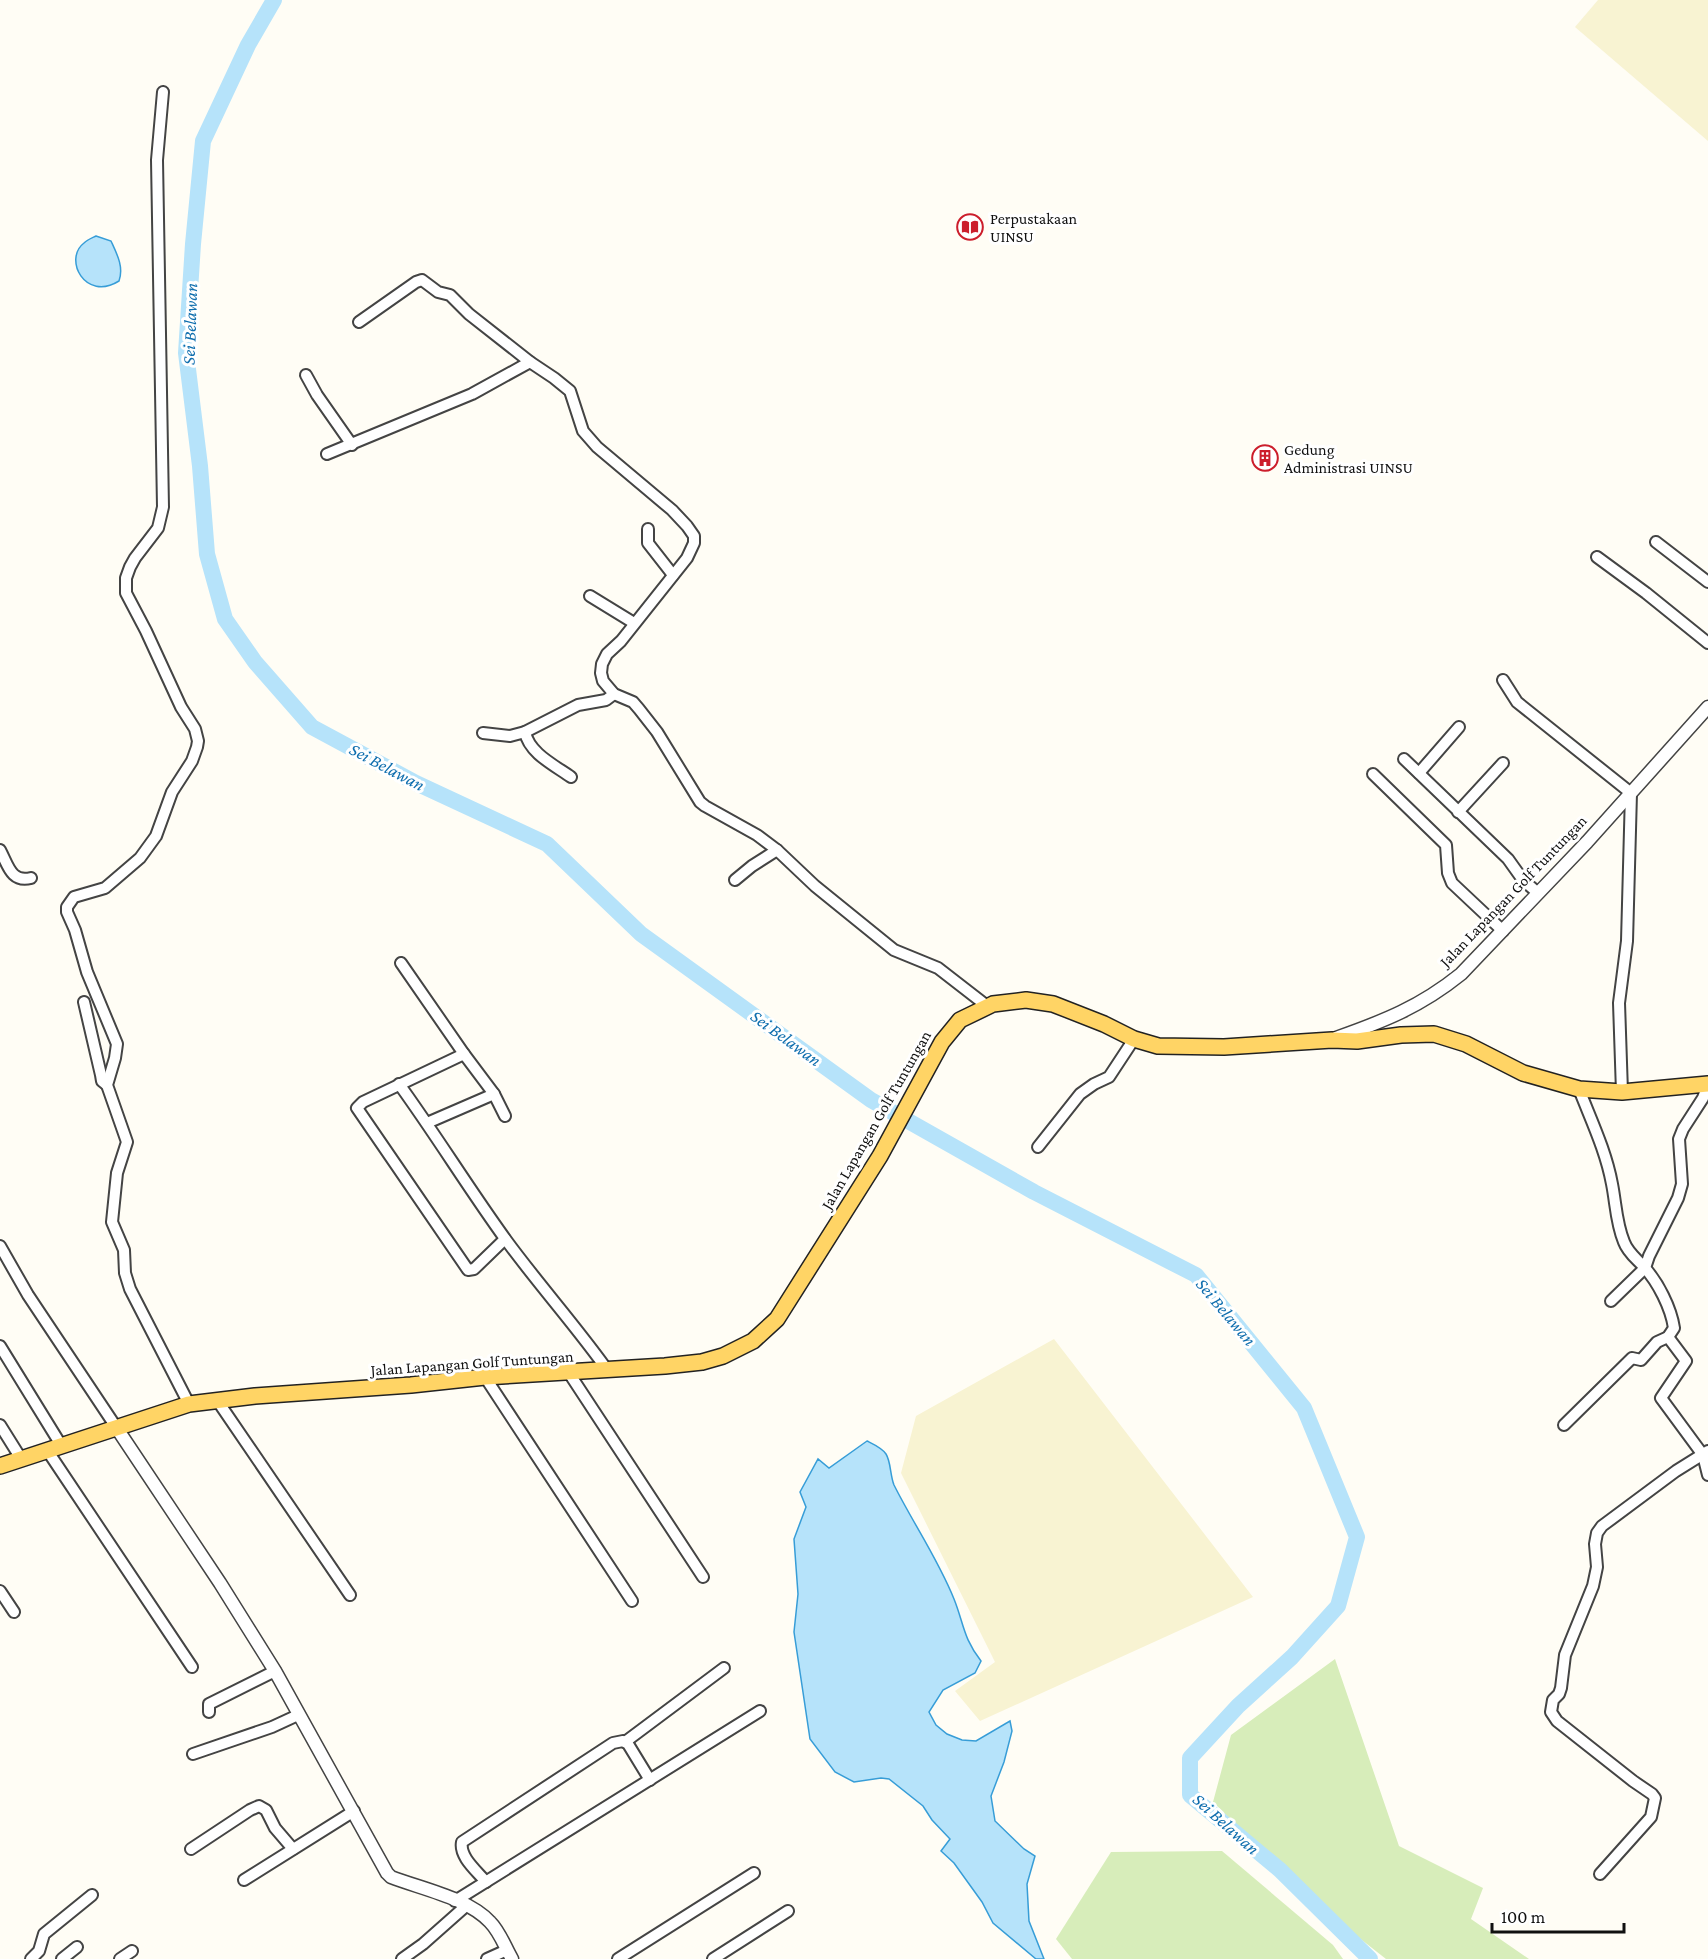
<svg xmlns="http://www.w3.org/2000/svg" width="1708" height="1959" viewBox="0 0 1708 1959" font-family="'Crimson Pro',serif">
<rect width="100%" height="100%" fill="#fffdf5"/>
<g fill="#f8f3d2">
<polygon points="1598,0 1708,0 1708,141 1575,27"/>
<polygon points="1054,1339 1253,1597 980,1721 955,1691 995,1662 901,1473 916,1416"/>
</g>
<g fill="#d7edba">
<polygon points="1335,1659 1399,1846 1483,1888 1471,1919 1529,1959 1386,1959 1325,1911 1213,1802 1231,1735"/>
<polygon points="1222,1851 1333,1945 1343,1959 1072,1959 1056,1939 1111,1852"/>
</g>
<g fill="#b6e3fa" stroke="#379dd7" stroke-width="1.5">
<path d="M96 236 111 241C117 254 124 267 119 281 85 302 63 259 84 243 87 240 92 238 96 236Z"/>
<path d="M867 1441C873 1444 882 1448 886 1454 891 1462 890 1475 894 1485 913 1523 938 1559 954 1599 964 1624 963 1638 981 1661L975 1673 943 1690 929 1712 936 1725 947 1734 962 1740 976 1741 1010 1721 1012 1731 1004 1762 991 1796 995 1821 1024 1849 1035 1856 1027 1884 1029 1921 1044 1959H1036L993 1923 982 1902 954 1863 941 1851 950 1839 932 1820 923 1806 889 1779 881 1778 854 1782 835 1772 810 1739 794 1632 798 1594 794 1539 806 1507 800 1492 818 1459 829 1468Z"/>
</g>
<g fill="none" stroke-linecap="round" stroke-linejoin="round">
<polyline stroke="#b6e3fa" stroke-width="16" points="274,0 248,45 203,141 193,244 186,353 200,466 207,554 225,619 255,662 312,727 416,783 547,844 641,934 871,1100 1034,1192 1196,1275 1304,1408 1357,1537 1338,1606 1292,1657 1238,1706 1190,1758 1190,1795 1280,1870 1370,1959"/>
<g stroke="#444" stroke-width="14">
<g id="minor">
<polyline points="163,92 157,160 163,507 158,528 135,558 130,567 126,578 126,593 146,631 181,707 195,729 198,741 197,747 192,761 172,792 156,836 140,858 105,888 74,897 67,907 67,912 75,930 87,972 117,1044 115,1058 107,1085 127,1142 117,1173 112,1222 124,1250 125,1273 130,1289 189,1404"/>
<polyline points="359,322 416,282 422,280 438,292 450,295 469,314 530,362 554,378 570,391 583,431 597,447 672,510 687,526 694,536 694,543 687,558 621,641 607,654 602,664 601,673 603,681 614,694 633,702 639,709 657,732 700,802 705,806 757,835 777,850 815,886 894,950 938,968 987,1006"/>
<polyline points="306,375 317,395 352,445"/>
<polyline points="327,454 472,394 530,362"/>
<polyline points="648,529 648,543 673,575"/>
<polyline points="1656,542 1708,582"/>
<polyline points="1597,557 1646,593 1708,643"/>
<polyline points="590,596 634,623"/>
<polyline points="1503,680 1517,702 1631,793 1627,941 1619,1003 1622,1092"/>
<path d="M525 732C529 753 554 765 571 777"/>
<polyline points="483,733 510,736 525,732 578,705 606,700 614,694"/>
<polyline points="1404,759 1508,859 1523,880 1538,893"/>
<polyline points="1419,773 1459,727"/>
<polyline points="1373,774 1446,845 1448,873 1452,883 1503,931"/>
<polyline points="1458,812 1503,763"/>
<path d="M0 850C8 865 11 883 31 878"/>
<polyline points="735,880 752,866 777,850"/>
<polyline points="401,963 464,1054"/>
<polyline points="84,1002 101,1075 102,1081 107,1085"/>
<path d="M399 1084C436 1135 469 1189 506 1240 539 1285 576 1326 608 1371"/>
<polyline points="505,1116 494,1094 464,1054 363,1102 357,1108 468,1270 474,1269 505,1239"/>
<polyline points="427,1123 494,1094"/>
<polyline points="1038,1147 1080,1094 1094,1084 1109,1077 1134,1039"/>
<polyline points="0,1246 28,1295 116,1427"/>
<polyline points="1611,1301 1645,1268 1649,1256 1678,1198 1682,1184 1679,1139 1683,1129 1703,1098 1708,1084"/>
<polyline points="1668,1337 1686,1361 1661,1398 1703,1455 1708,1475"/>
<polyline points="0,1346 61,1445"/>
<polyline points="569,1373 703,1577"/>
<polyline points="485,1377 632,1601"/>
<polyline points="217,1400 350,1595"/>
<polyline points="0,1425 20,1457"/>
<path d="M1564 1425 1632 1358 1641 1360 1657 1342 1668 1337 1674 1328C1671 1308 1658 1282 1644 1267 1637 1259 1628 1253 1624 1242 1616 1223 1616 1204 1612 1184 1606 1151 1591 1120 1579 1089"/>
<polyline points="47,1450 192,1667"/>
<polyline points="0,1591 14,1612"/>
<polyline points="209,1712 209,1704 275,1671"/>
<polyline points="625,1742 724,1668"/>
<polyline points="193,1754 272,1727 298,1715"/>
<polyline points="191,1849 250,1810 259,1806 266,1810 275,1828 293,1849"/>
<polyline points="1600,1874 1651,1817 1655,1798 1652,1794 1633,1781 1557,1721 1551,1712 1553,1700 1559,1694 1561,1688 1565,1655 1593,1586 1597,1567 1595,1544 1597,1533 1602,1526 1676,1471 1708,1451"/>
<polyline points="244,1880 354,1811"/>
<path d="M486 1882C477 1871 459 1857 462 1842L613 1743 623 1741 628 1744 650 1780"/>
<polyline points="455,1901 760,1711"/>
<polyline points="31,1959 39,1951 44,1934 92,1895"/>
<polyline points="62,1959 77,1947"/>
<polyline points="120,1959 132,1951"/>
<polyline points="402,1959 423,1944 467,1905"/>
<polyline points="487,1959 507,1950"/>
<polyline points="618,1959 754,1873"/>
<polyline points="713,1959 788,1911"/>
</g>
</g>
<g stroke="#444" stroke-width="15">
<g id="tertiary">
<path d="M1336 1038C1384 1021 1420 1007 1461 974L1587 842 1708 707"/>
<path d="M116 1427 220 1583 275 1671 387 1873 391 1877C422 1889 468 1898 490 1922 500 1932 505 1947 512 1959"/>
</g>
</g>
<g stroke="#222" stroke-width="18">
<polyline id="primary" points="0,1466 189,1404 255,1396 411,1385 485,1377 665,1366 702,1362 723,1356 753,1341 777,1319 880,1156 942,1042 960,1020 993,1004 1026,1000 1053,1004 1104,1024 1134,1039 1158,1046 1224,1047 1332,1040 1357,1041 1401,1035 1434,1034 1466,1044 1523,1073 1579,1089 1622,1092 1708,1084"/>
</g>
<use href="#minor" stroke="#fff" stroke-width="10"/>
<use href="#tertiary" stroke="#fff" stroke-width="12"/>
<use href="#primary" stroke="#ffd465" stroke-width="15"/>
</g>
<defs>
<g id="library-ring" transform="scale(1.35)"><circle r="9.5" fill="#fff" stroke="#cc1e2c" stroke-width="1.5"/><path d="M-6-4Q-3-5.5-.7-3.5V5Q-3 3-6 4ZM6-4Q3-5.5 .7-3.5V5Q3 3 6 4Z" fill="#cc1e2c"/></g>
<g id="building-ring" transform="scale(1.35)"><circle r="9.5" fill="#fff" stroke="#cc1e2c" stroke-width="1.5"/><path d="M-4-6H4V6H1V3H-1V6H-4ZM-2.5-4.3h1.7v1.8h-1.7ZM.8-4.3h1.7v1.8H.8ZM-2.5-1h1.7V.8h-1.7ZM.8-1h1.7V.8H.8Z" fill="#cc1e2c"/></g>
</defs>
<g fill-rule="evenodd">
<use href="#library-ring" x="970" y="227"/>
<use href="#building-ring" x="1265" y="458"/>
</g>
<g text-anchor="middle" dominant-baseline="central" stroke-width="6" stroke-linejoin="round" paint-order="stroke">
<g font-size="16" fill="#111" stroke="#fff" text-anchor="start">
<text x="990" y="218">Perpustakaan<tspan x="990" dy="18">UINSU</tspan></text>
<text x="1284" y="449">Gedung<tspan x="1284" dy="18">Administrasi UINSU</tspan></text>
</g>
<g font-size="16" fill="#111" stroke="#fff">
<text transform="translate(1513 891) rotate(-46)">Jalan Lapangan Golf Tuntungan</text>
<text transform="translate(876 1120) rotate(-60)">Jalan Lapangan Golf Tuntungan</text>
<text transform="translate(472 1363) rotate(-4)">Jalan Lapangan Golf Tuntungan</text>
</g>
<g font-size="18" font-style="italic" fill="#0f6eae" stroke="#fff">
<text transform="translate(190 324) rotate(-88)">Sei Belawan</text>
<text transform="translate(387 767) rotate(28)">Sei Belawan</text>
<text transform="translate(786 1038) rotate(36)">Sei Belawan</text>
<text transform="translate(1226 1312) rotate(50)">Sei Belawan</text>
<text transform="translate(1226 1824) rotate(42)">Sei Belawan</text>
</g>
</g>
<path d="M1492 1923v9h132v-9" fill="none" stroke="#111111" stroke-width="3"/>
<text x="1501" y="1923" font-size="18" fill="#111111" stroke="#ffffff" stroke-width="4.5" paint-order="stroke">100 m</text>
</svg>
